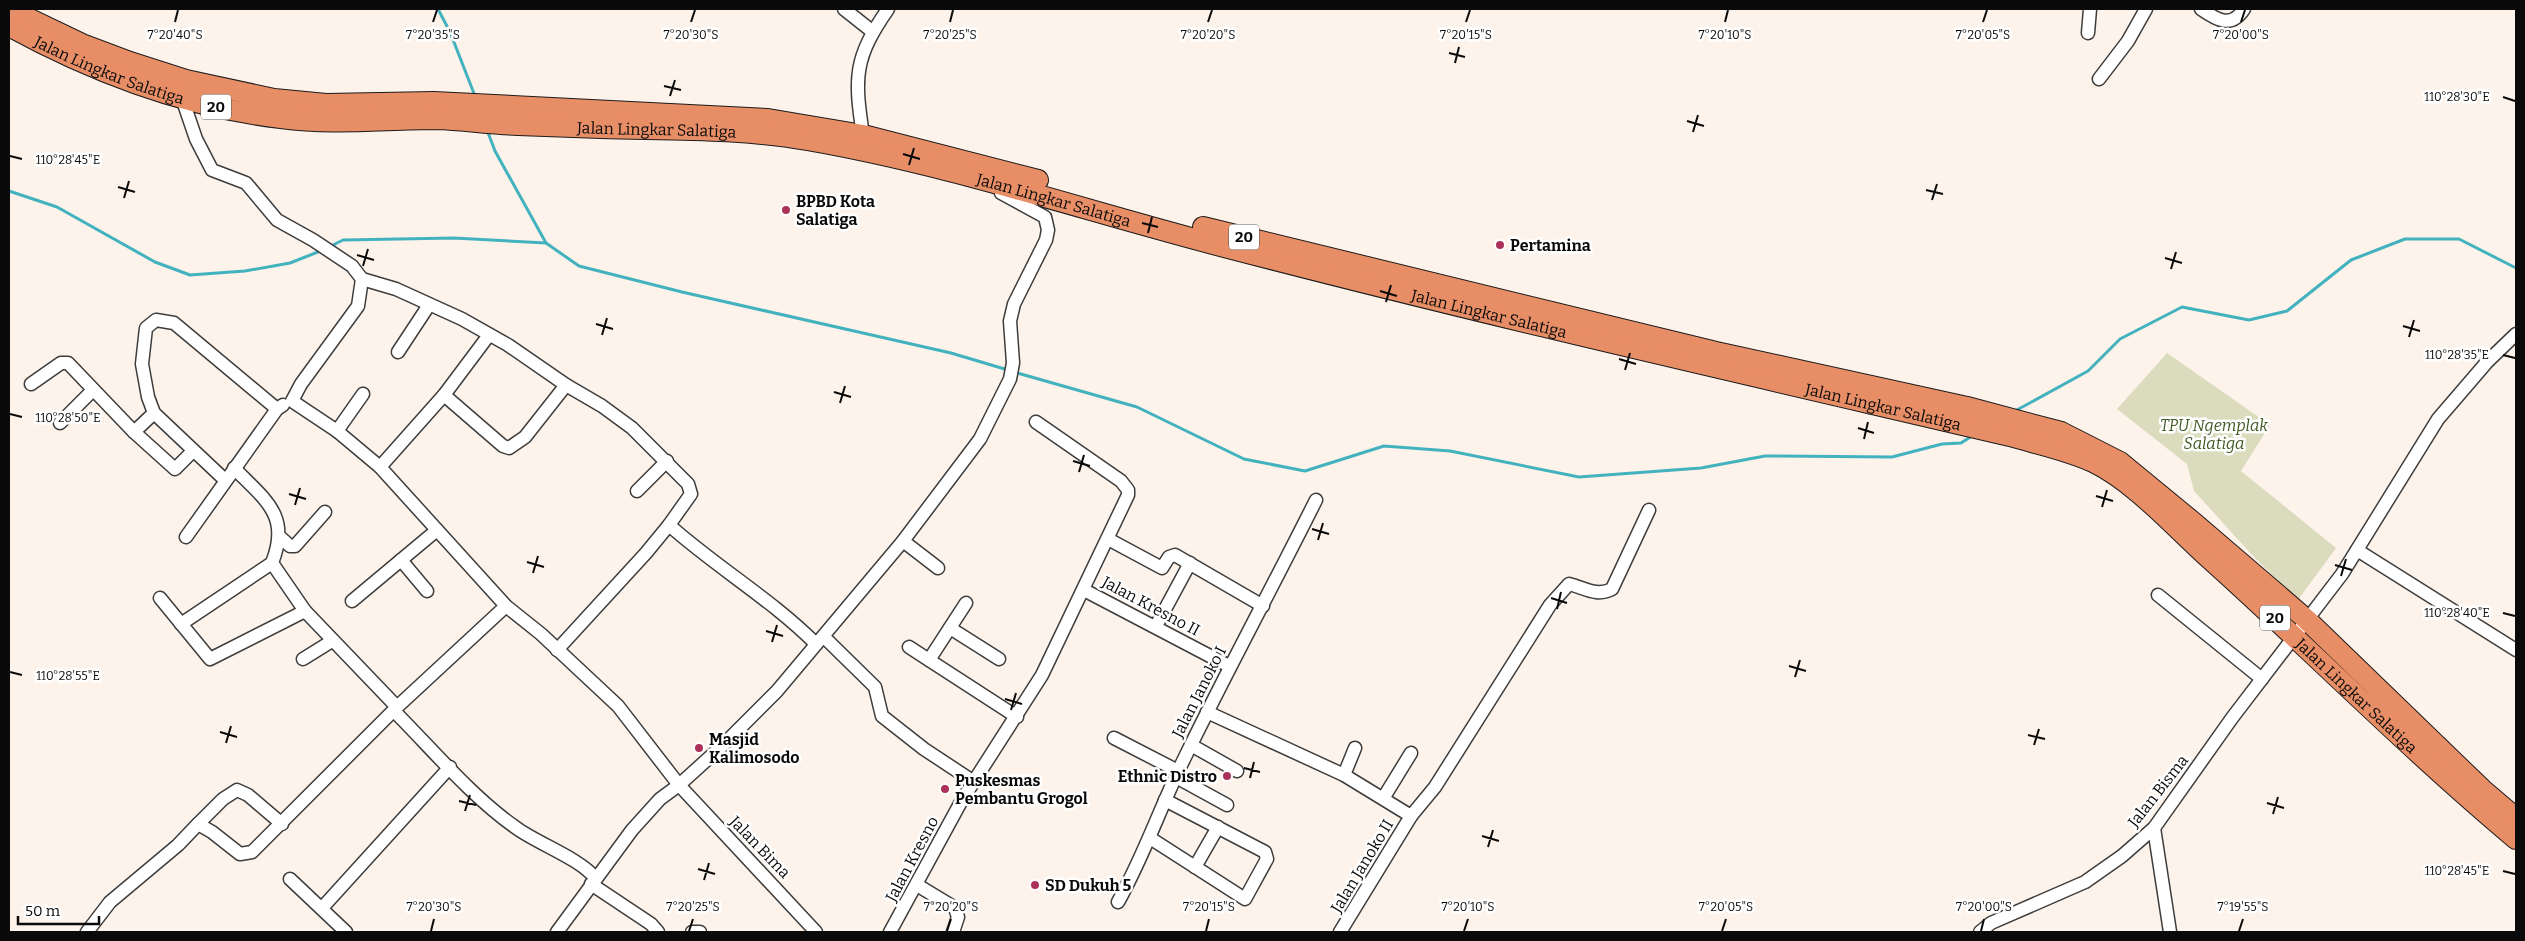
<svg xmlns="http://www.w3.org/2000/svg" width="2525" height="941" viewBox="0 0 2525 941" font-family="Bitter,serif">
<rect width="100%" height="100%" fill="#fdf3ea"/>
<polygon fill="#dbdbbe" points="2167,353 2270,425 2241,471 2336,548 2298,600 2253,556 2194,491 2187,464 2117,409"/>
<g fill="none" stroke-linecap="round" stroke-linejoin="round">
<g stroke="#42b2bf" stroke-width="3">
<polyline points="438,9 450,32 475,96"/>
<polyline points="487,130 495,151 546,243 579,266 682,292 951,353 1008,370"/>
<polyline points="9,191 57,207 155,262 190,275 245,271 290,263 323,250"/>
<polyline points="331,246 343,240 454,238 546,243"/>
<polyline points="1014,372 1137,407 1244,459 1305,471 1384,446 1450,451 1579,477 1701,468 1765,456 1892,457 1942,444 1961,443 1972,436"/>
<polyline points="2015,411 2088,371 2120,339 2182,307 2249,320 2287,311 2351,260 2405,239 2459,239 2516,268"/>
</g>
<g stroke="#3d3d3d" stroke-width="15">
<g id="minor">
<polyline points="844,9 873,32"/>
<path d="M2201 9C2217 20 2231 29 2244 9"/>
<polyline points="2088,33 2090,9"/>
<polyline points="2099,79 2128,41 2146,9"/>
<polyline points="183,93 182,98 196,139 212,170 246,183 277,220 313,240 352,266 362,279 358,306 301,384 292,401 337,431 380,467 506,606 541,634 618,706 679,785 816,932"/>
<path d="M863 135C854 77 854 58 888 9"/>
<polyline points="362,279 396,289 462,319 508,345 566,385 602,406 632,428 688,484 691,494 669,525 646,553 557,650"/>
<polyline points="398,352 429,305"/>
<polyline points="31,384 61,363 68,363 134,432"/>
<polyline points="444,395 503,446 509,448 525,437 566,385"/>
<polyline points="154,413 134,432 175,469 193,451"/>
<polyline points="60,423 93,390"/>
<polyline points="337,431 363,394"/>
<polyline points="380,467 444,395 489,335"/>
<polyline points="225,480 154,413 148,397 142,364 146,328 156,320 174,323 277,409"/>
<polyline points="637,491 667,461"/>
<path d="M669 525C716 567 771 599 816 644"/>
<polyline points="186,537 277,409 283,405"/>
<polyline points="280,537 290,546 295,546 325,512"/>
<polyline points="1108,539 1162,568 1169,557 1175,555 1263,606"/>
<polyline points="903,541 938,568"/>
<polyline points="2357,550 2516,650"/>
<polyline points="401,560 427,591"/>
<polyline points="272,563 305,611 397,707"/>
<polyline points="1084,590 1229,666"/>
<polyline points="2158,595 2262,679"/>
<polyline points="160,598 210,659 305,611"/>
<polyline points="352,601 437,530"/>
<polyline points="966,603 929,660 1017,717"/>
<path d="M181 624 272 563C291 515 265 500 234 468"/>
<polyline points="1156,626 1190,563"/>
<polyline points="950,628 999,659"/>
<polyline points="824,637 875,687 882,716 924,749 974,782"/>
<polyline points="909,647 929,660"/>
<polyline points="303,659 332,641"/>
<path d="M394 711C432 749 471 796 515 827 536 843 581 859 595 878"/>
<polyline points="1207,712 1344,775 1411,816"/>
<polyline points="1114,738 1178,771"/>
<polyline points="1191,745 1237,771"/>
<polyline points="1344,775 1355,748"/>
<polyline points="1176,777 1227,805"/>
<polyline points="1384,797 1411,753"/>
<polyline points="198,824 223,799 237,790 248,795 282,824"/>
<polyline points="2154,828 2170,932"/>
<polyline points="1150,838 1245,899 1267,859 1265,852 1165,800"/>
<polyline points="1195,867 1218,827"/>
<polyline points="290,879 346,932"/>
<polyline points="591,884 651,924 658,932"/>
<polyline points="917,885 955,908 958,917 953,932"/>
<path d="M1118 902C1144 856 1161 805 1185 757 1227 671 1273 586 1316 500"/>
<polyline points="322,908 450,767"/>
<polyline points="87,932 110,902 178,845 198,824 212,832 240,854 252,852 397,707 506,606"/>
<polyline points="557,932 632,830 660,799 679,785 721,747 777,691 903,541 980,439 1010,379 1013,363 1010,321 1014,304 1046,240 1048,230 1045,217 1001,193"/>
<polyline points="692,932 700,932"/>
<polyline points="890,932 962,800 1042,675 1128,495 1128,490 1121,481 1036,422"/>
<path d="M1340 932 1411 816 1435 787 1550 605 1569 584C1585 588 1597 597 1612 589L1649 510"/>
<polyline points="1980,932 1991,923 2085,882 2122,856 2154,828 2232,718 2342,574 2438,419 2487,362 2516,334"/>
</g>
</g>
<g stroke="#1b1b1b" stroke-width="22">
<g id="trunk">
<polyline points="9,9 82,44 130,62 186,80 274,99 326,104 434,102 768,119 863,135 1038,180"/>
<path id="s1" d="M9 26C93 72 186 107 281 118 333 125 384 119 436 119 463 120 491 124 518 125 546 126 573 127 601 128 669 130 739 128 807 140 946 164 1080 209 1217 245 1480 314 1745 374 2010 436 2037 444 2067 450 2093 462 2135 482 2177 530 2212 561 2314 653 2411 751 2516 839"/>
<polyline points="1203,227 1716,352 1967,407 2061,432 2120,462 2193,522 2306,619 2482,789 2516,818"/>
</g>
</g>
<use href="#minor" stroke="#fff" stroke-width="12"/>
<use href="#trunk" stroke="#e88e66" stroke-width="20"/>
</g>
<path fill="none" stroke="#0a0a0a" stroke-width="2" d="M175 22 178 10M433 22 437 10M691 22 695 10M950 22 953 10M1208 22 1212 10M1466 22 1470 10M1725 22 1728 10M1983 22 1987 10M2241 22 2245 10M1449 53 1465 57M1455 63 1459 47M664 86 681 90M670 96 675 80M2503 97 2515 101M1687 121 1704 126M1693 132 1698 115M903 154 920 159M10 156 22 159M909 165 914 148M118 187 135 192M1926 190 1943 194M124 198 129 181M1932 200 1937 184M1142 223 1158 227M1148 233 1152 217M357 255 374 260M2165 258 2182 263M363 266 368 249M2171 269 2176 252M1380 291 1397 296M1386 302 1391 285M596 324 613 329M2403 326 2420 331M602 335 607 318M2409 337 2414 320M2503 355 2515 358M1619 359 1636 364M1625 370 1630 353M834 392 851 397M840 403 845 386M10 414 22 417M1858 428 1874 433M1864 439 1868 422M1073 461 1090 466M1079 472 1084 455M289 494 306 499M2096 496 2113 501M295 505 300 488M2102 507 2107 490M1312 529 1329 534M1318 540 1323 523M527 562 544 567M2335 565 2352 570M533 573 538 556M2341 576 2346 559M1551 598 1567 603M1557 609 1561 592M2503 613 2515 616M766 631 783 636M772 642 777 625M1789 666 1806 671M10 672 22 675M1795 677 1800 660M1005 699 1022 704M1011 710 1016 693M220 732 237 737M2028 735 2045 739M226 743 231 726M2034 745 2039 729M1244 768 1260 772M1250 778 1254 762M459 801 476 805M2267 803 2284 808M465 811 470 795M2273 814 2278 797M1482 836 1499 841M1488 847 1493 830M698 869 715 874M2503 871 2515 874M704 880 709 863M431 931 434 919M689 931 693 919M947 931 951 919M1206 931 1209 919M1464 931 1468 919M1722 931 1726 919M1981 931 1984 919M2239 931 2243 919"/>
<g fill="#ab315b" stroke="#fff" stroke-width="2">
<circle cx="786" cy="210" r="5"/>
<circle cx="1500" cy="245" r="5"/>
<circle cx="699" cy="748" r="5"/>
<circle cx="1227" cy="776" r="5"/>
<circle cx="945" cy="789" r="5"/>
<circle cx="1035" cy="885" r="5"/>
</g>
<g text-anchor="middle" dominant-baseline="central" stroke-width="5" stroke-linejoin="round" paint-order="stroke">
<g fill="#fff" stroke="#545454" stroke-width="1">
<rect x="201" y="94.5" width="30" height="25" rx="4"/>
<rect x="1229" y="224.5" width="30" height="25" rx="4"/>
<rect x="2260" y="605.5" width="30" height="25" rx="4"/>
</g>
<g font-size="15" font-weight="bold" fill="#0a0a0a">
<text x="216" y="107">20</text>
<text x="1244" y="237">20</text>
<text x="2275" y="618">20</text>
</g>
<g font-size="16" fill="#0a0a0a" stroke="#fff">
<text stroke="none"><textPath href="#s1" startOffset="110">Jalan Lingkar Salatiga</textPath></text>
<text stroke="none"><textPath href="#s1" startOffset="665">Jalan Lingkar Salatiga</textPath></text>
<text stroke="none"><textPath href="#s1" startOffset="1070">Jalan Lingkar Salatiga</textPath></text>
<text stroke="none"><textPath href="#s1" startOffset="1520">Jalan Lingkar Salatiga</textPath></text>
<text stroke="none"><textPath href="#s1" startOffset="1925">Jalan Lingkar Salatiga</textPath></text>
<text transform="translate(1151 606) rotate(28)">Jalan Kresno II</text>
<text transform="translate(1199 692) rotate(-63)">Jalan Janoko I</text>
<text stroke="none"><textPath href="#s1" startOffset="2495">Jalan Lingkar Salatiga</textPath></text>
<text transform="translate(2158 791) rotate(-52)">Jalan Bisma</text>
<text transform="translate(760 847) rotate(46)">Jalan Bima</text>
<text transform="translate(912 859) rotate(-62)">Jalan Kresno</text>
<text transform="translate(1362 866) rotate(-59)">Jalan Janoko II</text>
</g>
<g font-size="16" font-weight="bold" fill="#0a0a0a" stroke="#fff" text-anchor="start">
<text x="796" y="201">BPBD Kota<tspan x="796" dy="18">Salatiga</tspan></text>
<text x="1510" y="245">Pertamina</text>
<text x="709" y="739">Masjid<tspan x="709" dy="18">Kalimosodo</tspan></text>
<text x="1217" y="776" text-anchor="end">Ethnic Distro</text>
<text x="955" y="780">Puskesmas<tspan x="955" dy="18">Pembantu Grogol</tspan></text>
<text x="1045" y="885">SD Dukuh 5</text>
</g>
<g font-size="16" font-style="italic" fill="#3f5a22" stroke="#fff">
<text x="2214" y="425">TPU Ngemplak<tspan x="2214" dy="18">Salatiga</tspan></text>
</g>
</g>
<g font-size="12" text-anchor="middle" fill="#0a0a0a" stroke="#fff" stroke-width="5" stroke-linejoin="round" paint-order="stroke">
<text x="175" y="39">7°20'40"S</text>
<text x="433" y="39">7°20'35"S</text>
<text x="691" y="39">7°20'30"S</text>
<text x="950" y="39">7°20'25"S</text>
<text x="1208" y="39">7°20'20"S</text>
<text x="1466" y="39">7°20'15"S</text>
<text x="1725" y="39">7°20'10"S</text>
<text x="1983" y="39">7°20'05"S</text>
<text x="2241" y="39">7°20'00"S</text>
<text x="2457" y="101">110°28'30"E</text>
<text x="68" y="164">110°28'45"E</text>
<text x="2457" y="359">110°28'35"E</text>
<text x="68" y="422">110°28'50"E</text>
<text x="2457" y="617">110°28'40"E</text>
<text x="68" y="680">110°28'55"E</text>
<text x="2457" y="875">110°28'45"E</text>
<text x="434" y="911">7°20'30"S</text>
<text x="693" y="911">7°20'25"S</text>
<text x="951" y="911">7°20'20"S</text>
<text x="1209" y="911">7°20'15"S</text>
<text x="1468" y="911">7°20'10"S</text>
<text x="1726" y="911">7°20'05"S</text>
<text x="1984" y="911">7°20'00"S</text>
<text x="2243" y="911">7°19'55"S</text>
</g>
<rect width="2525" height="941" fill="none" stroke="#0a0a0a" stroke-width="20"/>
<path d="M18 916v8h81v-8" fill="none" stroke="#0a0a0a" stroke-width="2.5"/>
<text x="25" y="916" font-size="15" fill="#0a0a0a" stroke="#ffffff" stroke-width="4" paint-order="stroke">50 m</text>
</svg>
